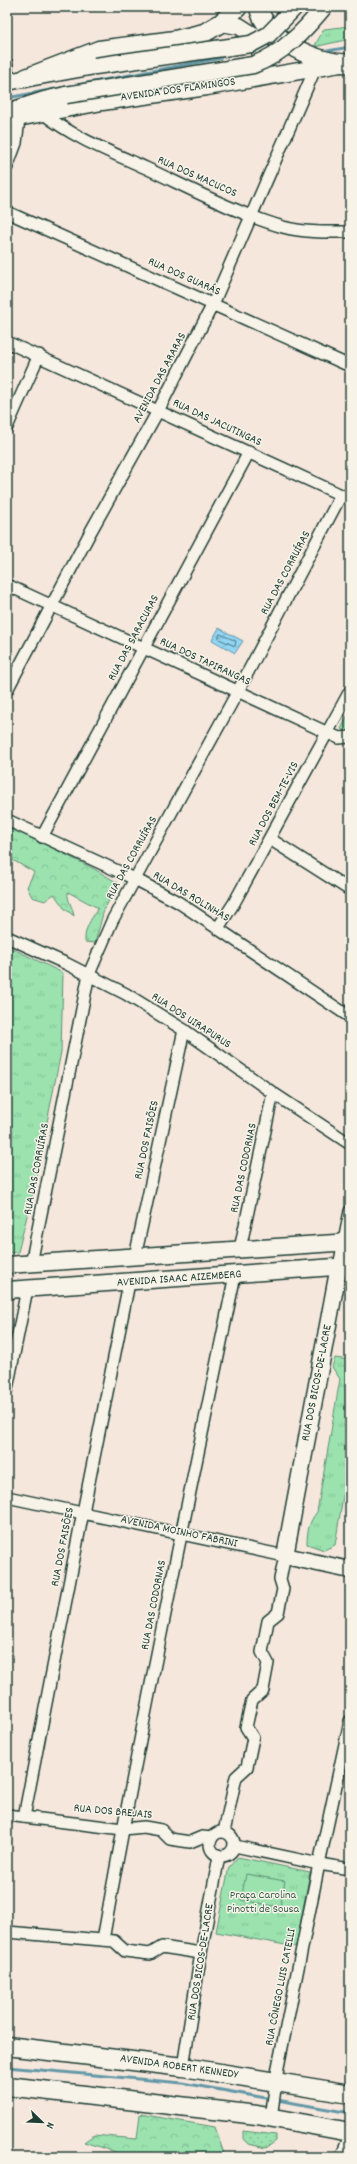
<svg xmlns="http://www.w3.org/2000/svg" width="357" height="2164" viewBox="0 0 357 2164" font-family="Dekko,sans-serif">
<defs>
<pattern id="grass-tufts" width="24" height="20" patternUnits="userSpaceOnUse"><rect width="24" height="20" fill="#9be2af"/><path d="M3 7l-1-3M5 7V3M7 7l1-3M15 17l-1-3M17 17v-4M19 17l1-3" fill="none" stroke="#85c397"/></pattern>
<pattern id="forest-crowns" width="20" height="18" patternUnits="userSpaceOnUse"><rect width="20" height="18" fill="#9be2af"/><path d="M2 6a3 3 0 1 1 6 0M12 15a3 3 0 1 1 6 0" fill="none" stroke="#85c397"/></pattern>
<pattern id="garden-dots" width="8" height="8" patternUnits="userSpaceOnUse"><rect width="8" height="8" fill="#9be2af"/><path d="M2 2h.1M6 6h.1" fill="none" stroke="#85c397" stroke-width="1.8" stroke-linecap="round"/></pattern>
<pattern id="water-waves" width="16" height="10" patternUnits="userSpaceOnUse"><rect width="16" height="10" fill="#92d5f4"/><path d="M0 5q4-4 8 0t8 0" fill="none" stroke="#7db8d2"/></pattern>
</defs>
<rect width="100%" height="100%" fill="#f6e7dd"/>
<filter id="ink" filterUnits="userSpaceOnUse"><feTurbulence type="fractalNoise" baseFrequency=".025" numOctaves="2"/><feDisplacementMap in="SourceGraphic" scale="8" xChannelSelector="R" yChannelSelector="G"/><feConvolveMatrix kernelMatrix="1 2 1 2 8 2 1 2 1" color-interpolation-filters="sRGB"/></filter>
<g filter="url(#ink)">
<g fill="url(#grass-tufts)" stroke="#5d9072">
<polygon points="350,26 350,39 314,47 324,29"/>
<polygon points="350,711 350,734 341,729"/>
<polygon points="7,946 63,973 61,1052 34,1188 18,1252 7,1253"/>
<path d="M335 1358 350 1360V1454L335 1545 324 1550 307 1544C307 1531 309 1522 317 1512L340 1379 332 1367Z"/>
<polygon points="238,1857 310,1872 296,1947 216,1932 229,1867"/>
</g>
<g fill="url(#forest-crowns)" stroke="#5d9072">
<path d="M7 825 96 870 118 883 104 910 95 943 85 942C84 928 91 920 98 908L68 892C67 901 73 907 74 916L64 908 54 894 45 901 32 897 27 887 34 872 7 857Z"/>
<polygon points="140,2114 215,2127 225,2157 130,2157 84,2142 94,2135 137,2139"/>
</g>
<polygon fill="url(#garden-dots)" stroke="#5d9072" points="243,2131 276,2135 276,2141 266,2148 248,2144 243,2139"/>
<polygon fill="#9be2af" stroke="#5d9072" points="246,1874 285,1881 280,1907 241,1900"/>
<polygon fill="url(#water-waves)" stroke="#6498a7" points="219,628 243,641 235,653 212,640"/>
<g fill="none" stroke-linecap="round" stroke-linejoin="round">
<polygon stroke="#4d7a81" stroke-width="1" points="220,634 236,641 235,646 219,639"/>
<g stroke="#6498a7" stroke-width="3">
<polyline points="327,51 350,47"/>
<polyline points="7,98 221,58"/>
<polyline points="7,2067 182,2083 350,2113"/>
</g>
<g stroke="#1f3d34" stroke-width="14">
<g id="street">
<polyline points="7,64 7,73"/>
<path d="M44 114C74 138 111 152 146 168 189 188 238 214 283 227 305 233 328 232 350 232"/>
<polyline points="7,167 16,143 19,119"/>
<polyline points="7,212 350,366"/>
<polyline points="7,342 350,499"/>
<polyline points="7,427 39,355"/>
<polyline points="7,585 339,738 350,737"/>
<polyline points="7,690 91,531 158,411 213,304 315,69"/>
<polyline points="7,820 135,879 178,902 350,1017"/>
<polyline points="42,837 249,452"/>
<polyline points="270,839 350,890"/>
<polyline points="218,928 234,903 350,691"/>
<polyline points="7,937 67,964 126,994 184,1030 273,1093 350,1144"/>
<polyline points="240,1249 273,1093"/>
<polyline points="135,1257 184,1030"/>
<polyline points="31,1264 89,974 112,921 238,691 341,495"/>
<polyline points="339,1266 350,1211"/>
<polyline points="7,1389 27,1289"/>
<polyline points="7,1497 285,1556 280,1579 283,1589 278,1613 268,1621 262,1652 268,1663 263,1690 252,1700 246,1727 253,1738 247,1767 236,1777 224,1832"/>
<polyline points="7,1815 123,1829 144,1827 161,1830 170,1839 190,1842 202,1837 212,1838"/>
<polyline points="24,1817 83,1512 129,1283"/>
<circle cx="222" cy="1844" r="12"/>
<polyline points="235,1846 319,1864 350,1869"/>
<polyline points="7,1932 114,1941 125,1951 150,1954 162,1947 201,1953"/>
<path d="M103 1940C142 1718 189 1496 235 1275"/>
<polyline points="183,2067 201,1953 219,1856"/>
<polyline points="271,2118 278,2067 319,1864 350,1721"/>
<polyline points="341,2157 350,2136"/>
</g>
</g>
<g stroke="#1f3d34" stroke-width="19">
<g id="secondary">
<path d="M221 23 239 26 258 38C264 51 260 61 252 72"/>
<polyline points="7,82 95,66"/>
<polyline points="7,112 44,100 66,95"/>
<polyline points="7,120 102,102 207,87 340,64"/>
<polyline points="7,1265 350,1242"/>
<polyline points="339,1266 285,1556 350,1570"/>
<polyline points="7,1290 349,1266"/>
</g>
</g>
<g stroke="#1f3d34" stroke-width="21">
<g id="primary">
<path d="M259 7C263 39 321 66 350 63"/>
<polyline points="26,78 99,50 175,40 204,33 221,23 238,7"/>
<polyline points="7,2046 183,2067 350,2094"/>
<polyline points="7,2086 257,2115 350,2132"/>
</g>
</g>
<use href="#street" stroke="#f7f3e8" stroke-width="11"/>
<use href="#secondary" stroke="#f7f3e8" stroke-width="16"/>
<use href="#primary" stroke="#f7f3e8" stroke-width="18"/>
<g stroke="#1f3d34" stroke-width="19" stroke-linecap="butt">
<g id="secondary-bridge">
<polyline points="95,66 251,44 268,35 295,7"/>
<path d="M66 95 253 65C283 54 304 31 324 7"/>
</g>
</g>
<use href="#secondary-bridge" stroke="#f7f3e8" stroke-width="16"/>
</g>
</g>
<g text-anchor="middle" dominant-baseline="central" stroke-width="3" stroke-linejoin="round" paint-order="stroke">
<g font-size="12" fill="#1f3d34" stroke="#f7f3e8">
<text transform="translate(178 90) rotate(-8)">AVENIDA DOS FLAMINGOS</text>
<text transform="translate(197 177) rotate(24)">RUA DOS MACUCOS</text>
<text transform="translate(184 277) rotate(24)">RUA DOS GUARÁS</text>
<text transform="translate(160 378) rotate(-62)">AVENIDA DAS ARARAS</text>
<text transform="translate(217 423) rotate(25)">RUA DAS JACUTINGAS</text>
<text transform="translate(286 573) rotate(-62)">RUA DAS CORRUÍRAS</text>
<text transform="translate(134 638) rotate(-62)">RUA DAS SARACURAS</text>
<text transform="translate(205 662) rotate(25)">RUA DOS TAPIRANGAS</text>
<text transform="translate(274 804) rotate(-62)">RUA DOS BEM-TE-VIS</text>
<text transform="translate(132 858) rotate(-61)">RUA DAS CORRUÍRAS</text>
<text transform="translate(191 897) rotate(31)">RUA DAS ROLINHAS</text>
<text transform="translate(191 1021) rotate(33)">RUA DOS UIRAPURUS</text>
<text transform="translate(147 1140) rotate(-78)">RUA DOS FAISÕES</text>
<text transform="translate(244 1168) rotate(-78)">RUA DAS CODORNAS</text>
<text transform="translate(37 1169) rotate(-79)">RUA DAS CORRUÍRAS</text>
<text transform="translate(179 1279) rotate(-4)">AVENIDA ISAAC AIZEMBERG</text>
<text transform="translate(317 1383) rotate(-79)">RUA DOS BICOS-DE-LACRE</text>
<text transform="translate(179 1532) rotate(12)">AVENIDA MOINHO FABRINI</text>
<text transform="translate(63 1547) rotate(-79)">RUA DOS FAISÕES</text>
<text transform="translate(154 1605) rotate(-79)">RUA DAS CODORNAS</text>
<text transform="translate(113 1812) rotate(5)">RUA DOS BREJAIS</text>
<text transform="translate(201 1962) rotate(-81)">RUA DOS BICOS-DE-LACRE</text>
<text transform="translate(281 1987) rotate(-79)">RUA CÔNEGO LUIS CATELLI</text>
<text transform="translate(179 2067) rotate(8)">AVENIDA ROBERT KENNEDY</text>
</g>
<g font-size="12" fill="#385e4d" stroke="#f7f3e8">
<text x="263" y="1895">Praça Carolina<tspan x="263" dy="14">Pinotti de Sousa</tspan></text>
</g>
</g>
<rect width="357" height="2164" fill="none" stroke="#f7f3e8" stroke-width="24"/>
<rect x="12" y="12" width="333" height="2140" fill="none" stroke="#1f3d34" stroke-width="1.5" filter="url(#ink)"/>
<g transform="translate(42 2122) rotate(113)" stroke="#f7f3e8" stroke-width="3" paint-order="stroke">
<path d="M0-3L7 15L0 10L-7 15Z" fill="#1f3d34"/>
<text y="-6" font-size="11" font-weight="bold" text-anchor="middle" fill="#1f3d34">N</text>
</g>
</svg>
